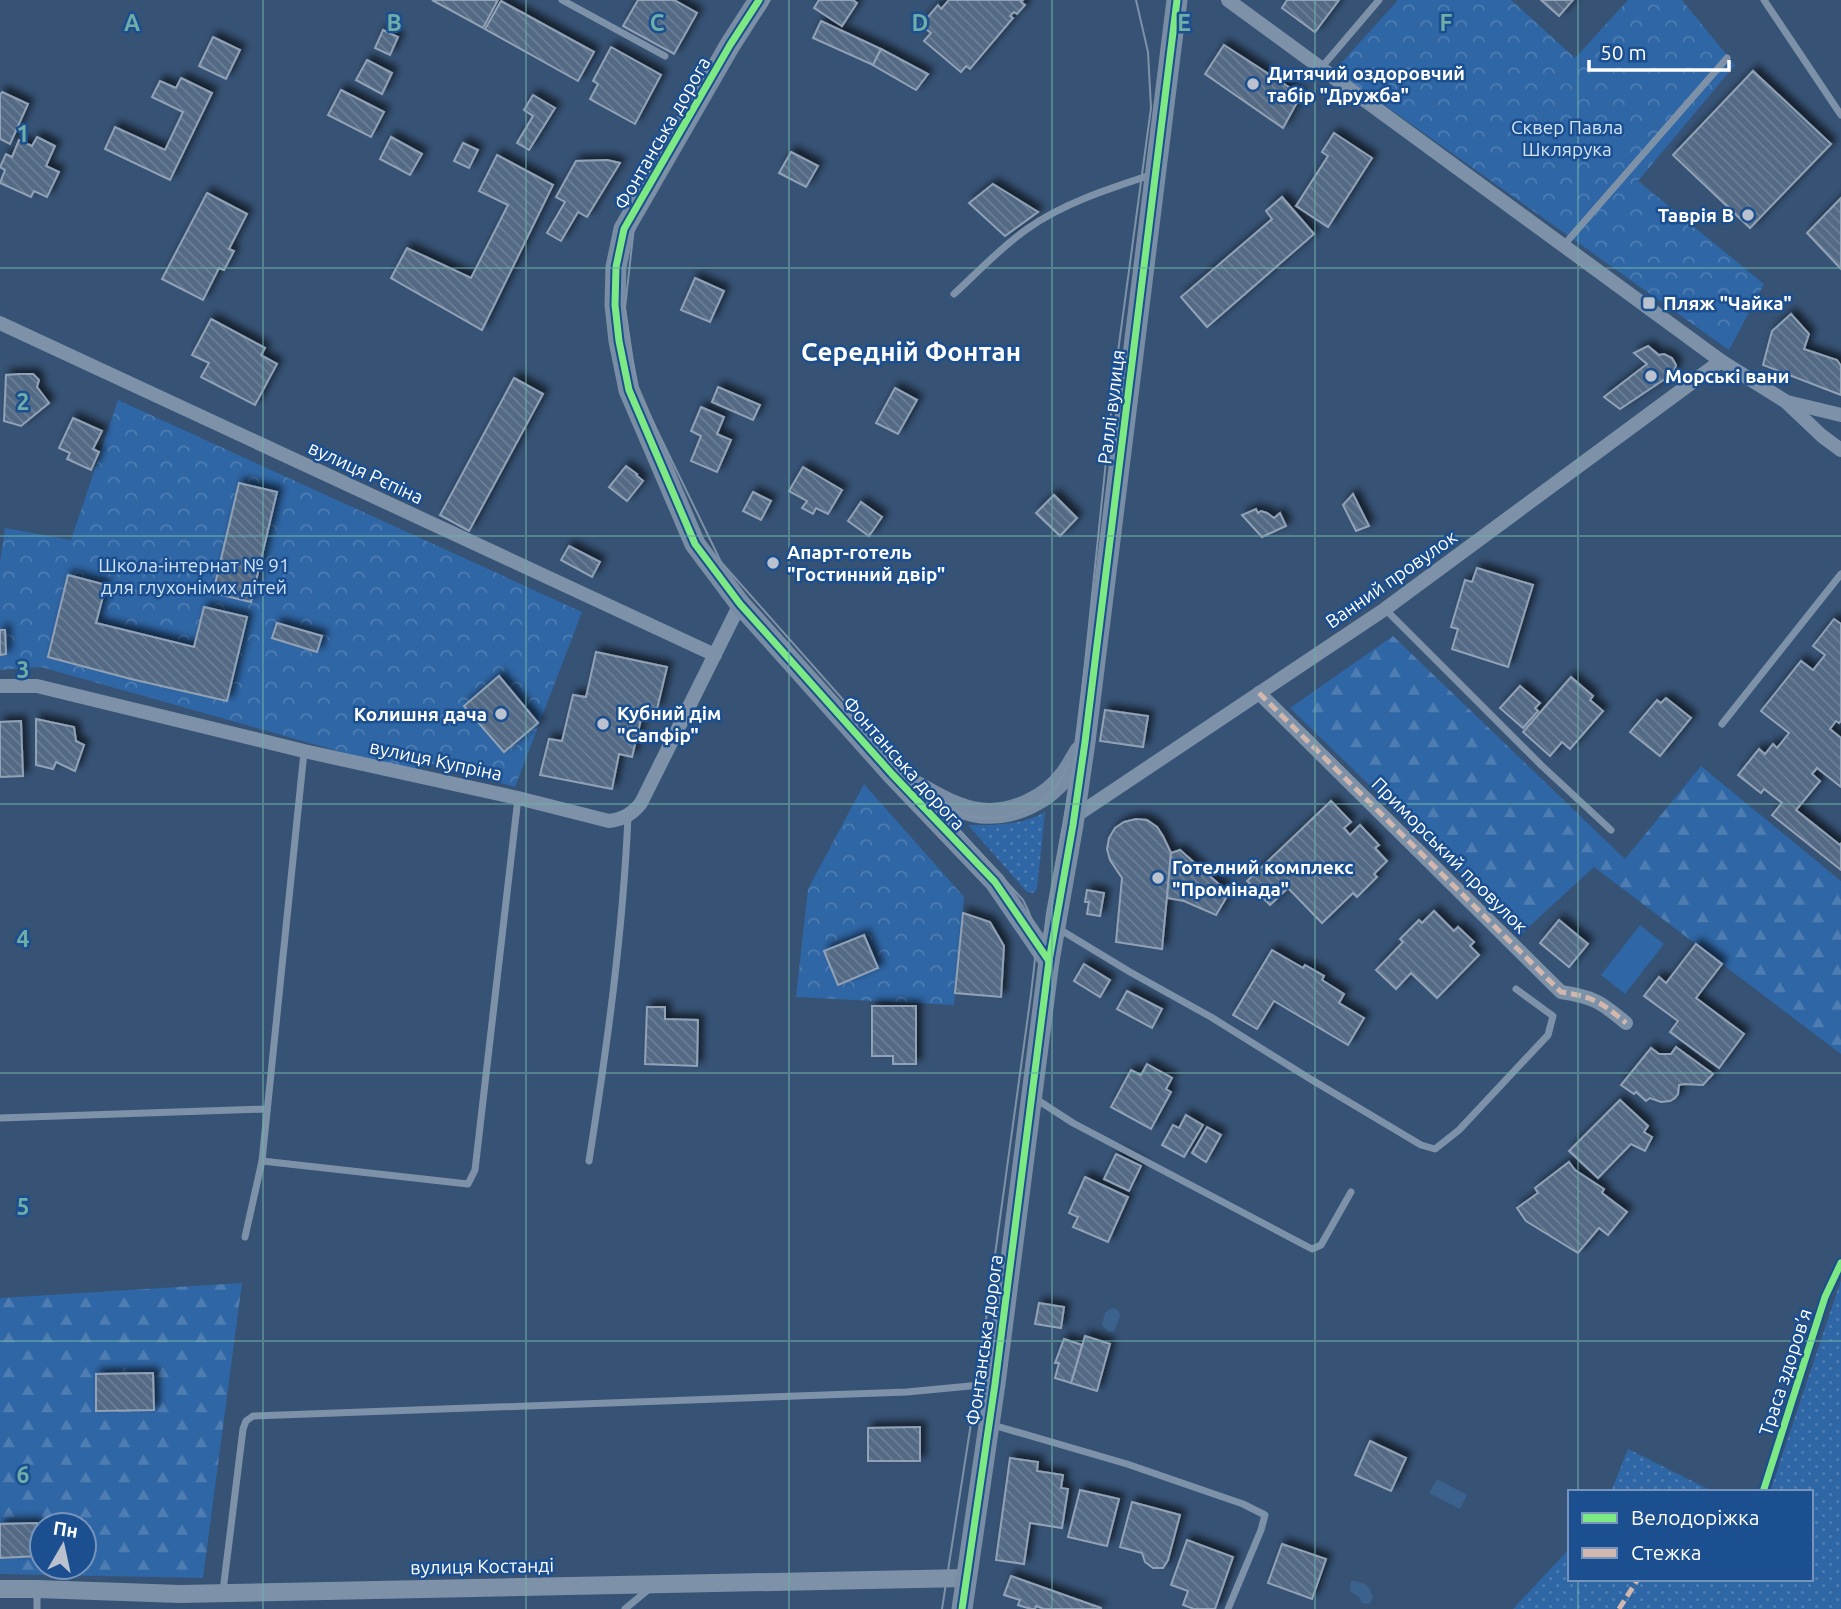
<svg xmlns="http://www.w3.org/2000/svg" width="1841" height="1609" viewBox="0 0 1841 1609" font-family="Ubuntu,sans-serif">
<defs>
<pattern id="grass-dots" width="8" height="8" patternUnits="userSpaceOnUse" patternTransform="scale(1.75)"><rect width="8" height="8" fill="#2f66a5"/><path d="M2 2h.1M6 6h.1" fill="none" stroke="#4e7db2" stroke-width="1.8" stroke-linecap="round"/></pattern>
<pattern id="forest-firs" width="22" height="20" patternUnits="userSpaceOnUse" patternTransform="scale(1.75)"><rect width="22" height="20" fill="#2f66a5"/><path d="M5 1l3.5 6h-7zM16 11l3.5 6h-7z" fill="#4e7db2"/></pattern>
<pattern id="park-crowns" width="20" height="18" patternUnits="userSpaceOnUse" patternTransform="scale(1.75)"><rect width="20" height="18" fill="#2f66a5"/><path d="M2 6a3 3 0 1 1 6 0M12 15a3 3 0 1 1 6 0" fill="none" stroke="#4e7db2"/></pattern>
<pattern id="building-back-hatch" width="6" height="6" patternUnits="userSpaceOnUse" patternTransform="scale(1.75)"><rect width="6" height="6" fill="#526984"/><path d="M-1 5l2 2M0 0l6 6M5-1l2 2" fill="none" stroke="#6c8096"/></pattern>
<filter id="shadow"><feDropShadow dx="5" dy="-5" stdDeviation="3.5" flood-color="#0009"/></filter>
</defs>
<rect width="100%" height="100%" fill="#365274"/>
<g fill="url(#grass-dots)">
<path d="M1045 812 1037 889 1033 893 1027 892 968 825C995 825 1020 826 1045 812Z"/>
<polygon points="1841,1280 1841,1609 1513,1609 1570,1548 1570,1579 1811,1579 1811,1492 1770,1492"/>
<polygon points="1628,1449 1714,1492 1611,1492"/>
</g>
<g fill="url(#forest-firs)" fill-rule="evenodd">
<polygon points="1393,636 1625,859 1701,766 1841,881 1841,1054 1594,867 1522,933 1290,708"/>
<path d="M242 1283 203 1578 0 1574V1298ZM42 1525H84V1567H42Z"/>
</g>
<g fill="url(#park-crowns)">
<polygon points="1398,0 1511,0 1575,58 1628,0 1682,0 1735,65 1638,181 1764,284 1729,350 1335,70"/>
<polygon points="118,400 582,612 515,787 425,762 416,773 41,667 0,670 0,562 5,528 71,540"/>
<polygon points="864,784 964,897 954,1005 796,997 808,889"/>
</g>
<polygon fill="#2f66a5" points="1640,925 1664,944 1625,994 1601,975"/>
<g fill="#3b618d">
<path d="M1114 1308 1119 1311 1120 1316 1114 1332H1109L1102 1325C1104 1317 1104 1309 1114 1308Z"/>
<polygon points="1437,1479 1467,1495 1460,1509 1429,1493"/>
<path d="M1351 1581C1364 1581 1371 1586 1373 1598L1369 1604 1362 1603 1359 1597 1350 1591Z"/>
</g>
<g fill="url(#building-back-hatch)" stroke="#92a2b6" stroke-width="2" filter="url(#shadow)">
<polygon points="432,0 498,0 483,28"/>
<polygon points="638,0 674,0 697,13 674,54 623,26"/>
<polygon points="819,0 853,0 857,3 842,26 814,8"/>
<polygon points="949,0 1023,0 1021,2 1025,5 1017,14 1014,12 1010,16 1013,18 970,69 966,66 961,72 924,41 931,33 921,25 938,5 941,9"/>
<polygon points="1287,0 1339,0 1315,32 1282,8"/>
<polygon points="1541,0 1573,0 1559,16"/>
<polygon points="501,1 594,52 578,81 485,29"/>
<polygon points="821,21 881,49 873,65 813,38"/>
<polygon points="383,30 398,37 390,55 375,48"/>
<polygon points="213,37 240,50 226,79 199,66"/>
<polygon points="1224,45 1301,95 1283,128 1205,74"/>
<polygon points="611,47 661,75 635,124 590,99 598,84 593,81"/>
<polygon points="881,49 928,74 916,90 873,65"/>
<polygon points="367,60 392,73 382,94 356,80"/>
<polygon points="1753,71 1831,144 1750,228 1673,155"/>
<polygon points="181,78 212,93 170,180 105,149 115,127 165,150 183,112 152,97 160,81 176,88"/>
<polygon points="341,90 384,112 371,137 328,115"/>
<polygon points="2,92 28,104 10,144 0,139 0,95"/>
<polygon points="533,95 555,108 529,150 517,143 533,116 524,110"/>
<polygon points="1334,133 1372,158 1328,227 1296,206 1328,156 1322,152"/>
<polygon points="37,137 55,146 46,166 59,172 47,197 34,191 31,197 0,183 5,170 0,167 6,154 12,157 19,140 32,146"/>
<polygon points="391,137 422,154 410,175 380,159"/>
<polygon points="463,143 478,150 469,168 454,161"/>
<polygon points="791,152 818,166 806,187 779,173"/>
<polygon points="497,155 553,185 482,330 391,278 407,248 471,278 508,205 479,191"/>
<polygon points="607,160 620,163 587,217 578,212 561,241 547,233 565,202 556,197 576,161"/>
<polygon points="993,184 1038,212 1005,236 969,203"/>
<polygon points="207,193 247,214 229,249 234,251 224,270 219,268 203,300 162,279"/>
<polygon points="1282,197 1314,234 1207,327 1181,297 1272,219 1266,211"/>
<polygon points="1841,198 1841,269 1807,233"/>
<polygon points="695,278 724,291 710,322 681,310"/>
<polygon points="1791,314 1809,334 1804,349 1837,360 1841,366 1841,395 1763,365 1772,331"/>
<polygon points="211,319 265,348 261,355 277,364 255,405 201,377 209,363 192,355"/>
<polygon points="1648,346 1659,355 1664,354 1672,358 1676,365 1674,373 1620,409 1604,397 1647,364 1634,353"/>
<polygon points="19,374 33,374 39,380 37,387 49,403 21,426 4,421 6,375"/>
<polygon points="514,378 543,394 469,531 440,515"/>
<polygon points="718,387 760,405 753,420 712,402"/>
<polygon points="895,388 917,400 898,434 876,423"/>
<polygon points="701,407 724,417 717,434 731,440 717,472 691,461 701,436 691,431"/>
<polygon points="73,418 102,431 93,449 99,452 91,470 67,459 70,453 59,448"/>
<polygon points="626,466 637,474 636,475 643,481 627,501 609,487"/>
<polygon points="803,467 842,490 828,514 816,508 813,514 802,508 807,501 789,491"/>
<polygon points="239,483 277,492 251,602 213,593"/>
<polygon points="753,492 771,501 761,520 743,511"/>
<polygon points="1353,494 1369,526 1356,531 1343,505"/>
<polygon points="1054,495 1077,518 1060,536 1036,513"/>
<polygon points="861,502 882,517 869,536 848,521"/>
<polygon points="1256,509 1258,513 1261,511 1267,513 1274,518 1280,513 1286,526 1262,537 1242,515"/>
<polygon points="569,546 600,562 592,577 561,560"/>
<polygon points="1477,568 1533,585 1508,667 1452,649 1458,629 1451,627 1465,580 1472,582"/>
<polygon points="68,575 106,585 96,623 194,647 204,607 247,617 227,701 131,679 48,657"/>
<polygon points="1834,619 1841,624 1841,721 1839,723 1836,721 1830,729 1841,738 1841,787 1817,768 1812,774 1820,781 1796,810 1840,845 1841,843 1841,870 1772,815 1782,803 1764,789 1761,793 1738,775 1759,749 1765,754 1773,744 1777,748 1789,733 1761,711 1801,661 1813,670 1825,655 1813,646"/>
<polygon points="277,623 322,636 317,652 272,638"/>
<polygon points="0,630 5,630 6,654 0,655"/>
<polygon points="596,652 667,667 657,709 644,707 632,757 619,754 612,789 540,775 549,739 562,741 573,695 586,697"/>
<polygon points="499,676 538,723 504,752 464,706"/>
<polygon points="1571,677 1593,696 1590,700 1603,711 1570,749 1562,742 1550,756 1523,732"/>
<polygon points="1520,686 1540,703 1535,708 1538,711 1523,728 1500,708"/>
<polygon points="1666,698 1691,718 1660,756 1630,732 1657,700 1661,703"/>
<polygon points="1105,710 1148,716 1143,747 1100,741"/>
<polygon points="36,719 74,727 76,741 84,745 75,771 56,762 53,769 36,765"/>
<polygon points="21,721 23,776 0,777 0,722"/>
<polygon points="1331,801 1351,822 1344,828 1350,835 1360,825 1379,845 1375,848 1387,861 1374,874 1377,877 1357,897 1353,893 1322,923 1288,888 1270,905 1247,881"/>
<polygon points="1136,819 1147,820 1157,827 1163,836 1171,853 1162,949 1116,942 1122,878 1110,860 1107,849 1109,838 1115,828 1124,822"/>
<polygon points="1180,850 1229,893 1216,915 1184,901 1167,898 1171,853"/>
<polygon points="1087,890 1104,893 1100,916 1087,914 1089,902 1085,902"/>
<polygon points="1434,911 1454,931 1458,927 1474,942 1470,946 1479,955 1437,998 1411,973 1396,989 1376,970 1403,942 1400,939 1419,920 1422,923"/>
<polygon points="963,913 990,922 1004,946 1001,997 955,993"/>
<polygon points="1559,920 1588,944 1569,967 1540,943"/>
<polygon points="864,935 878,968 838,985 824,951"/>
<polygon points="1696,944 1722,964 1696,998 1744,1034 1719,1068 1670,1032 1678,1021 1644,996 1659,977 1666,983"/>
<polygon points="1272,950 1303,968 1305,965 1324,976 1322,980 1344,994 1339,1003 1364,1018 1348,1045 1274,1001 1257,1029 1233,1015"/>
<polygon points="1084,964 1110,980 1100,997 1074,981"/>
<polygon points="1127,991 1162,1009 1152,1028 1117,1009"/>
<polygon points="872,1006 916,1006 916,1064 893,1064 893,1056 872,1056"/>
<polygon points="647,1007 665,1007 665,1019 698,1020 697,1066 645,1064"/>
<polygon points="1676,1047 1713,1074 1703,1085 1684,1084 1679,1085 1678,1094 1675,1098 1670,1101 1661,1102 1650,1098 1646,1101 1636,1092 1634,1094 1621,1085 1651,1048 1659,1054 1671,1054"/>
<polygon points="1147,1064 1172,1078 1166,1089 1171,1092 1151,1129 1111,1107 1131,1070 1141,1075"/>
<polygon points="1620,1100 1648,1126 1644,1132 1652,1137 1645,1151 1631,1144 1598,1178 1569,1151"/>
<polygon points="1186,1115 1203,1125 1184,1157 1162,1145 1173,1125 1179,1128"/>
<polygon points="1207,1127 1221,1135 1206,1162 1192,1153"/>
<polygon points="1116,1154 1141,1166 1129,1191 1104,1179"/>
<polygon points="1569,1162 1575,1170 1604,1189 1602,1193 1627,1212 1608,1235 1599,1228 1578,1253 1526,1221 1517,1208 1538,1193 1535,1188"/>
<polygon points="1085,1177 1128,1197 1108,1242 1073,1227 1078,1217 1069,1213"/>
<polygon points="1039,1303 1064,1307 1061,1328 1035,1324"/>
<polygon points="1085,1336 1110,1344 1097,1391 1071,1383"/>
<polygon points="1064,1339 1082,1345 1071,1383 1055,1378 1059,1363 1055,1363"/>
<polygon points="153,1373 154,1410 96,1411 96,1374"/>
<polygon points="920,1427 920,1461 868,1461 868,1428"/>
<polygon points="1370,1441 1406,1458 1391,1491 1355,1475"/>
<polygon points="1010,1458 1038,1462 1037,1471 1063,1475 1061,1488 1068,1489 1062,1528 1030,1523 1024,1564 996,1560"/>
<polygon points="1080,1490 1119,1499 1107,1546 1068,1537"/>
<polygon points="1132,1502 1180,1515 1168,1560 1163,1568 1153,1568 1145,1562 1142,1553 1120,1547"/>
<polygon points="37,1523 39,1556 0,1558 0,1524"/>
<polygon points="1187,1540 1233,1557 1215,1609 1194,1609 1183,1605 1188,1591 1171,1585"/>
<polygon points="1282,1544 1326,1559 1312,1599 1268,1583"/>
<polygon points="1011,1576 1101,1608 1101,1609 1044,1609 1036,1606 1035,1609 1031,1609 1018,1605 1020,1600 1004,1595"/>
</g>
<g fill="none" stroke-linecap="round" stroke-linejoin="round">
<g stroke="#7d92a8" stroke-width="7">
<polyline points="562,0 665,56"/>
<polyline points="1764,0 1841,115"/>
<polyline points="1321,68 1379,0"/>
<polyline points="1563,246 1727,58"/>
<path d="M954 294C978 272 1001 247 1027 229 1064 203 1108 189 1151 175"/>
<polyline points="1385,609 1541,765 1611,830"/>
<polyline points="1722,724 1841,574"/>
<polyline points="1059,929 1130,972 1211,1017 1312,1080 1421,1145 1435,1149 1459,1130 1548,1035 1553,1016 1516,989"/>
<polyline points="1036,1099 1073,1123 1312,1249 1321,1245 1351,1192"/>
<polyline points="0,1118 267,1109"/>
<polyline points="262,1161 468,1184 475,1170 518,798"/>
<path d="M589 1161C607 1047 623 932 628 816"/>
<polyline points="245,1237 262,1161 304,752"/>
<polyline points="993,1425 1127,1464 1243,1504 1265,1515 1261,1530 1228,1609"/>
<polyline points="37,1589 37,1609"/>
<polyline points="223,1591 243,1429 246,1421 253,1416 907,1392 991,1384"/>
<polyline points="625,1609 649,1589"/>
</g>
<g stroke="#7d92a8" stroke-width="14">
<polyline points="1228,0 1721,361 1785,401 1822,436 1841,450"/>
<polyline points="0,323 715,655"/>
<polyline points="1787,402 1841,415"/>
<path d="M0 686H37L304 751 518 798 609 821C624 819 632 814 641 803L740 604"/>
<path d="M1259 693 1561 992C1594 997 1601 1002 1626 1023"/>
<polyline points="1074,817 1385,609 1721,361"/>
</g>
<polyline stroke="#7d92a8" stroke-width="18" points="0,1589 37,1589 180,1594 966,1578"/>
<g stroke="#798da4" stroke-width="21">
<polyline points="759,0 730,45 624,229 616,267 615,305 619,341 629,390 695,544 740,604 892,774 995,882 1049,961"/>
<path d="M907 781C929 793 955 810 981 813 1013 816 1047 800 1066 774 1071 767 1075 759 1080 751"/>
<polyline points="962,1609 995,1384 1049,961 1073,825 1085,742 1177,0"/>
</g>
<g stroke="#7e92a7" stroke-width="2">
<path d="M770 0 726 64 634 227 625 308 637 389 721 562 916 782 1023 900C1042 934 1035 956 1031 994L977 1385 942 1609"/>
<path d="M942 800C949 806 956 812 965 815 992 823 1027 815 1047 797 1057 788 1063 776 1068 765"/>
<polyline points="1043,947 1047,913 1075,760 1115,374 1151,108 1148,52 1136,0"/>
</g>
<g stroke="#d1b7ad" stroke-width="5" stroke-dasharray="10 5" stroke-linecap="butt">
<path d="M1259 693 1561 992C1594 997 1601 1002 1626 1023"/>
<polyline points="1619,1609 1638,1579"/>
</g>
<g stroke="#1b4f8f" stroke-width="11">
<g id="cycleway">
<polyline points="759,0 730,45 624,229 616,267 615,305 619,341 629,390 695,544 740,604 892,774 995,882 1049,961"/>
<polyline points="1763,1492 1825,1297 1841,1263"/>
<polyline points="962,1609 995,1384 1049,961 1073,825 1085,742 1177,0"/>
</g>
</g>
<use href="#cycleway" stroke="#7ce984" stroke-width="7"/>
</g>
<path fill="none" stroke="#6fada8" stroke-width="2" stroke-opacity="0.55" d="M263 0V1609M526 0V1609M789 0V1609M1052 0V1609M1315 0V1609M1578 0V1492M0 268H1841M0 536H1841M0 804H1841M0 1073H1841M0 1341H1841M1578 1579V1609"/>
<g fill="#b9c2ce" stroke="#1b4f8f" stroke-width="2.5">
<circle cx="1253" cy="84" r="7"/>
<circle cx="1748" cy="215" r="7"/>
<rect x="1642" y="296" width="14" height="14" rx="3.5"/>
<circle cx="1651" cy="376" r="7"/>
<circle cx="773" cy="563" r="7"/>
<circle cx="501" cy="714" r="7"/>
<circle cx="603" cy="724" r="7"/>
<circle cx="1158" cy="878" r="7"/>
</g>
<g text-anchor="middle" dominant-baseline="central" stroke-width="5" stroke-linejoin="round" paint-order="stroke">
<g font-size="19" font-weight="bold" fill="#fff" stroke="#1b4f8f" text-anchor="start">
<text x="1267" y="73">Дитячий оздоровчий<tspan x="1267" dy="22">табір "Дружба"</tspan></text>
<text x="1734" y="215" text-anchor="end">Таврія В</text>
<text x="1663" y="303">Пляж "Чайка"</text>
<text x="1665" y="376">Морські вани</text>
<text x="787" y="552">Апарт-готель<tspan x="787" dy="22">"Гостинний двір"</tspan></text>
<text x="617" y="713">Кубний дім<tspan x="617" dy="22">"Сапфір"</tspan></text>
<text x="487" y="714" text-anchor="end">Колишня дача</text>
<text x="1172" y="867">Готелний комплекс<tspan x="1172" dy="22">"Промінада"</tspan></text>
</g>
<g font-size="19" fill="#cfe3fa" stroke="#1b4f8f">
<text x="1567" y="127">Сквер Павла<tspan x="1567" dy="22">Шклярука</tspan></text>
<text x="194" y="565">Школа-інтернат № 91<tspan x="194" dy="22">для глухонімих дітей</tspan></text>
</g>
<g font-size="19" fill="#fff" stroke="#1b4f8f">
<text transform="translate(662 133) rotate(-60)">Фонтанська дорога</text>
<text transform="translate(1111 407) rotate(-83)">Раллі вулиця</text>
<text transform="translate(366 472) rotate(25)">вулиця Рєпіна</text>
<text transform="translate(1391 579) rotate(-35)">Ванний провулок</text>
<text transform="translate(436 760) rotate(12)">вулиця Купріна</text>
<text transform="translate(904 763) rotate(48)">Фонтанська дорога</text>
<text transform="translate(1450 855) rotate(45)">Приморський провулок</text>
<text transform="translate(984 1340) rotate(-82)">Фонтанська дорога</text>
<text transform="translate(1785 1372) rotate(-72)">Траса здоров’я</text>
<text transform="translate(482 1566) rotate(-1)">вулиця Костанді</text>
</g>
<g font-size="26" font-weight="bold" fill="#fff" stroke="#1b4f8f">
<text x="911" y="351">Середній Фонтан</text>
</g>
</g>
<g font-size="23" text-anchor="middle" font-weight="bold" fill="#6fada8" stroke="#1b4f8f" stroke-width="5" stroke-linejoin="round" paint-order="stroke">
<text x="132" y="31">A</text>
<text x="394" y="31">B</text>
<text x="657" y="31">C</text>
<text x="920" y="31">D</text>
<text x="1184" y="31">E</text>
<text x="1446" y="31">F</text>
<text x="23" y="142">1</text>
<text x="23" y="410">2</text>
<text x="23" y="678">3</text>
<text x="23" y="947">4</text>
<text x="23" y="1215">5</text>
<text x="23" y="1483">6</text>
</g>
<rect x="1568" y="1490" width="245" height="91" fill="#1b4f8f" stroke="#7695bc" stroke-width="2"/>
<rect x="1582" y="1513" width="35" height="10" fill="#7ce984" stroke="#7695bc" stroke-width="2"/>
<text x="1631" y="1525" font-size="21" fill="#ffffff">Велодоріжка</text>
<rect x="1582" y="1548" width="35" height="10" fill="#d1b7ad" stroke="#7695bc" stroke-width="2"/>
<text x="1631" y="1560" font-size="21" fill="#ffffff">Стежка</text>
<g transform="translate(63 1546) rotate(9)"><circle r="33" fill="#1b4f8f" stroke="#7695bc" stroke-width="2"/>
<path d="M0-5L12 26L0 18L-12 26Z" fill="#b9c2ce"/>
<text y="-10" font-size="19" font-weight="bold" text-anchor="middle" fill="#ffffff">Пн</text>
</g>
<path d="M1589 60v10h140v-10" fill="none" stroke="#ffffff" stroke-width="3.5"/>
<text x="1600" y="60" font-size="21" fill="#ffffff" stroke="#1b4f8f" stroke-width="5" paint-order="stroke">50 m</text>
</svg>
